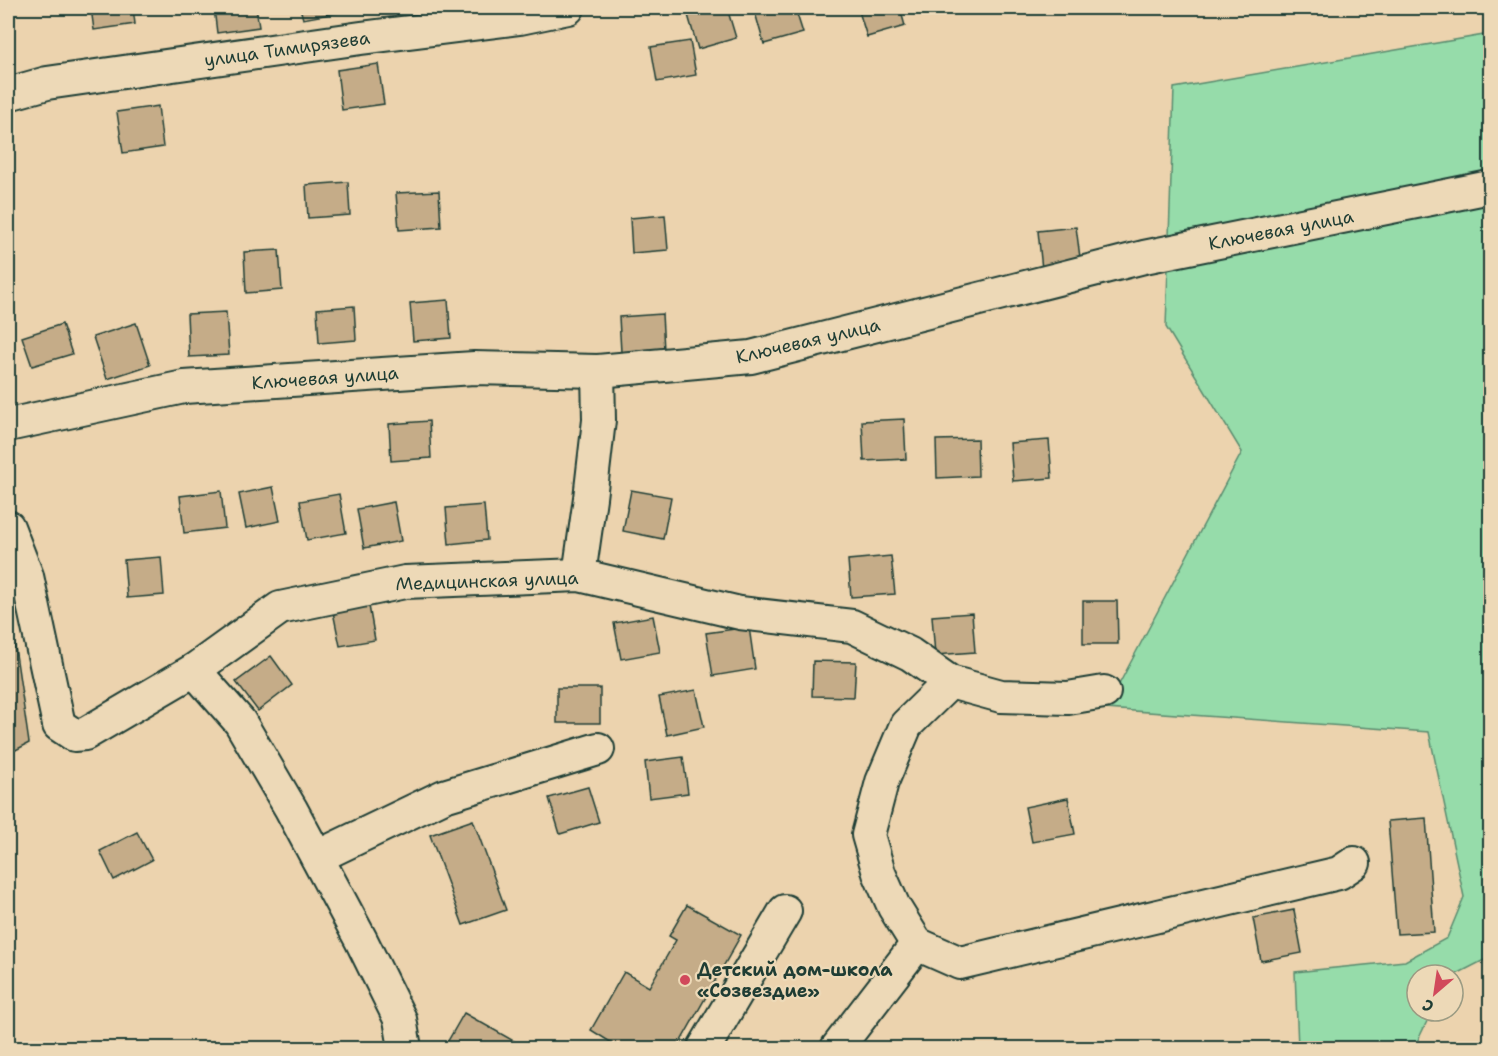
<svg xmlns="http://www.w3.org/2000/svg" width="1498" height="1056" viewBox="0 0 1498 1056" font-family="'Shantell Sans',sans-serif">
<rect width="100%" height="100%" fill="#ecd3ae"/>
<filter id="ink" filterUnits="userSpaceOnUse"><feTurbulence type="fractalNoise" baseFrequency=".0167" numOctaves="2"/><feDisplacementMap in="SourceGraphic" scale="12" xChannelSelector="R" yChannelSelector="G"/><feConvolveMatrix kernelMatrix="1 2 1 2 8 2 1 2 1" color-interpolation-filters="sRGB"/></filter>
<g filter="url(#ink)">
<polygon fill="#96dcaa" stroke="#5a8c6f" stroke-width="1.5" points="1490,34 1490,957 1453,976 1417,975 1417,1011 1432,1011 1414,1048 1298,1048 1295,972 1405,961 1447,938 1464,897 1429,732 1106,709 1242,452 1166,327 1174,88"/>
<g fill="#c5ac88" stroke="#1f3d34" stroke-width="1.5">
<polygon points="91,8 133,8 135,24 94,30"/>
<polygon points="214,8 256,8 259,27 217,33"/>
<polygon points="300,8 340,8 341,12 303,19"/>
<polygon points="715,8 727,8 736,38 698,49 688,15"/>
<polygon points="759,8 795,8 803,33 764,44 754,9"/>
<polygon points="858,8 900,8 905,26 867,37"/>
<polygon points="690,41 696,75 657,82 651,47"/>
<polygon points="378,64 384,104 342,110 337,70"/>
<polygon points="158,106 163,147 123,153 117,112"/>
<polygon points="348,182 350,215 308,218 306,185"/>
<polygon points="439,191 441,227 399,230 396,193"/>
<polygon points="665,215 668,250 632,253 630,218"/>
<polygon points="1076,227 1081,265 1042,269 1038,231"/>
<polygon points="279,250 282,290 246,293 244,252"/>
<polygon points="448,300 451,338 413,341 410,303"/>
<polygon points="354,306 356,340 319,343 317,309"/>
<polygon points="226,312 229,355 189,357 187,314"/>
<polygon points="662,314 664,350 621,352 619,317"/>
<polygon points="136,323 150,365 107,379 93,337"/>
<polygon points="62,324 72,354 32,366 22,337"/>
<polygon points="904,419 906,459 864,461 862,421"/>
<polygon points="429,421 431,458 391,461 389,424"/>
<polygon points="977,439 978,476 937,478 936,440"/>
<polygon points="1049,440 1052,478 1013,481 1010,443"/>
<polygon points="273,487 280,521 246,528 239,494"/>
<polygon points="631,490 671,497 663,539 623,531"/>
<polygon points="221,491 225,528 184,533 180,496"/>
<polygon points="339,494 346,533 307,540 300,501"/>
<polygon points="394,502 401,541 364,548 357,509"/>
<polygon points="484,505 487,540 449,544 446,508"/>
<polygon points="891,556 895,594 851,597 848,560"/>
<polygon points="161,557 164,595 127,598 124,560"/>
<polygon points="368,600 375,640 340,646 332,607"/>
<polygon points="1083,601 1117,601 1118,644 1083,644"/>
<polygon points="10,613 29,743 8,754 8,614"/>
<polygon points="972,613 975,652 935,655 932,616"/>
<polygon points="653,616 660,652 621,659 614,623"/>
<polygon points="749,627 755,669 713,676 706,633"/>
<polygon points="271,656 292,685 258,711 236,682"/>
<polygon points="813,661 856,662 854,697 812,696"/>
<rect x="557" y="688" width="43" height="35"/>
<polygon points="696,690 704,727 667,735 659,697"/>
<polygon points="683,757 688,793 649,798 645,762"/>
<polygon points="588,787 599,822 560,834 549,798"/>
<polygon points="1068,798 1075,834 1032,842 1025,807"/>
<polygon points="1426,818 1434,932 1397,934 1388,821"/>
<polygon points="473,820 506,910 463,925 430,835"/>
<polygon points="137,832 152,860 114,880 100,851"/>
<polygon points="687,905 741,935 677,1048 609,1048 612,1043 591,1030 624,972 649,987 676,940 669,936"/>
<polygon points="1294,910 1302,953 1261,961 1253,918"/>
<polygon points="464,1013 526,1048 444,1048"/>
</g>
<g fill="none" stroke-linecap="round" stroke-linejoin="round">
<g stroke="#1f3d34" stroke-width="36">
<g id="minor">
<polyline points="8,94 47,83 361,38 520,18 568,8"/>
<polyline points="8,425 184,387 474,368 598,371 751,357 1144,257 1490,187"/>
<polyline points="8,527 27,576 59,725 74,735 85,734 194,670 280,608 405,582 579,575 740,613 852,626 910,654 950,682 1001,696 1068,698 1104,692"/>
<polyline points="579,575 590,498 599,420 598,371"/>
<polyline points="194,670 240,722 291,809 361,940 400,1019 405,1048"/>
<polyline points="950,682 906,725 882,782 868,835 879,873 894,907 917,944 960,963 1339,873 1354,863"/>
<polyline points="317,857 444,796 598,749"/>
<polyline points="704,1048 785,911"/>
<polyline points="837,1048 917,944"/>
</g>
</g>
<use href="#minor" stroke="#edd9b7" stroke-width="32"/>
</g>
</g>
<circle fill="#d1495b" stroke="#edd9b7" stroke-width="2" cx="685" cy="980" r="6"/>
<g text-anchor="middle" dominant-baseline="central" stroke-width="4.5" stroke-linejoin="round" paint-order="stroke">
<g font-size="18" fill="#1f3d34" stroke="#edd9b7">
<text transform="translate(287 49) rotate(-8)">улица Тимирязева</text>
<text transform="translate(1281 230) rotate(-11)">Ключевая улица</text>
<text transform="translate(808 341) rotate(-13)">Ключевая улица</text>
<text transform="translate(325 378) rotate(-4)">Ключевая улица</text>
<text transform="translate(487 581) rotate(-2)">Медицинская улица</text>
</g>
<g font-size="18" font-weight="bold" fill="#1f3d34" stroke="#edd9b7" text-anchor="start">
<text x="697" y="970">Детский дом-школа<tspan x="697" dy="21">«Созвездие»</tspan></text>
</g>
</g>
<rect width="1498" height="1056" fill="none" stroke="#edd9b7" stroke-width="30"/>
<rect x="15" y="15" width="1468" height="1026" fill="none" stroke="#1f3d34" stroke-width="2" filter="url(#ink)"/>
<g transform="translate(1435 993) rotate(209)"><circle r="28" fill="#edd9b7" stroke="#9b9b83" stroke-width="1.5"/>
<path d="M0-4.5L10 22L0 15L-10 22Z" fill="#d1495b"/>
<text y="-9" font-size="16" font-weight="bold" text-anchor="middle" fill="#1f3d34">С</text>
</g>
</svg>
